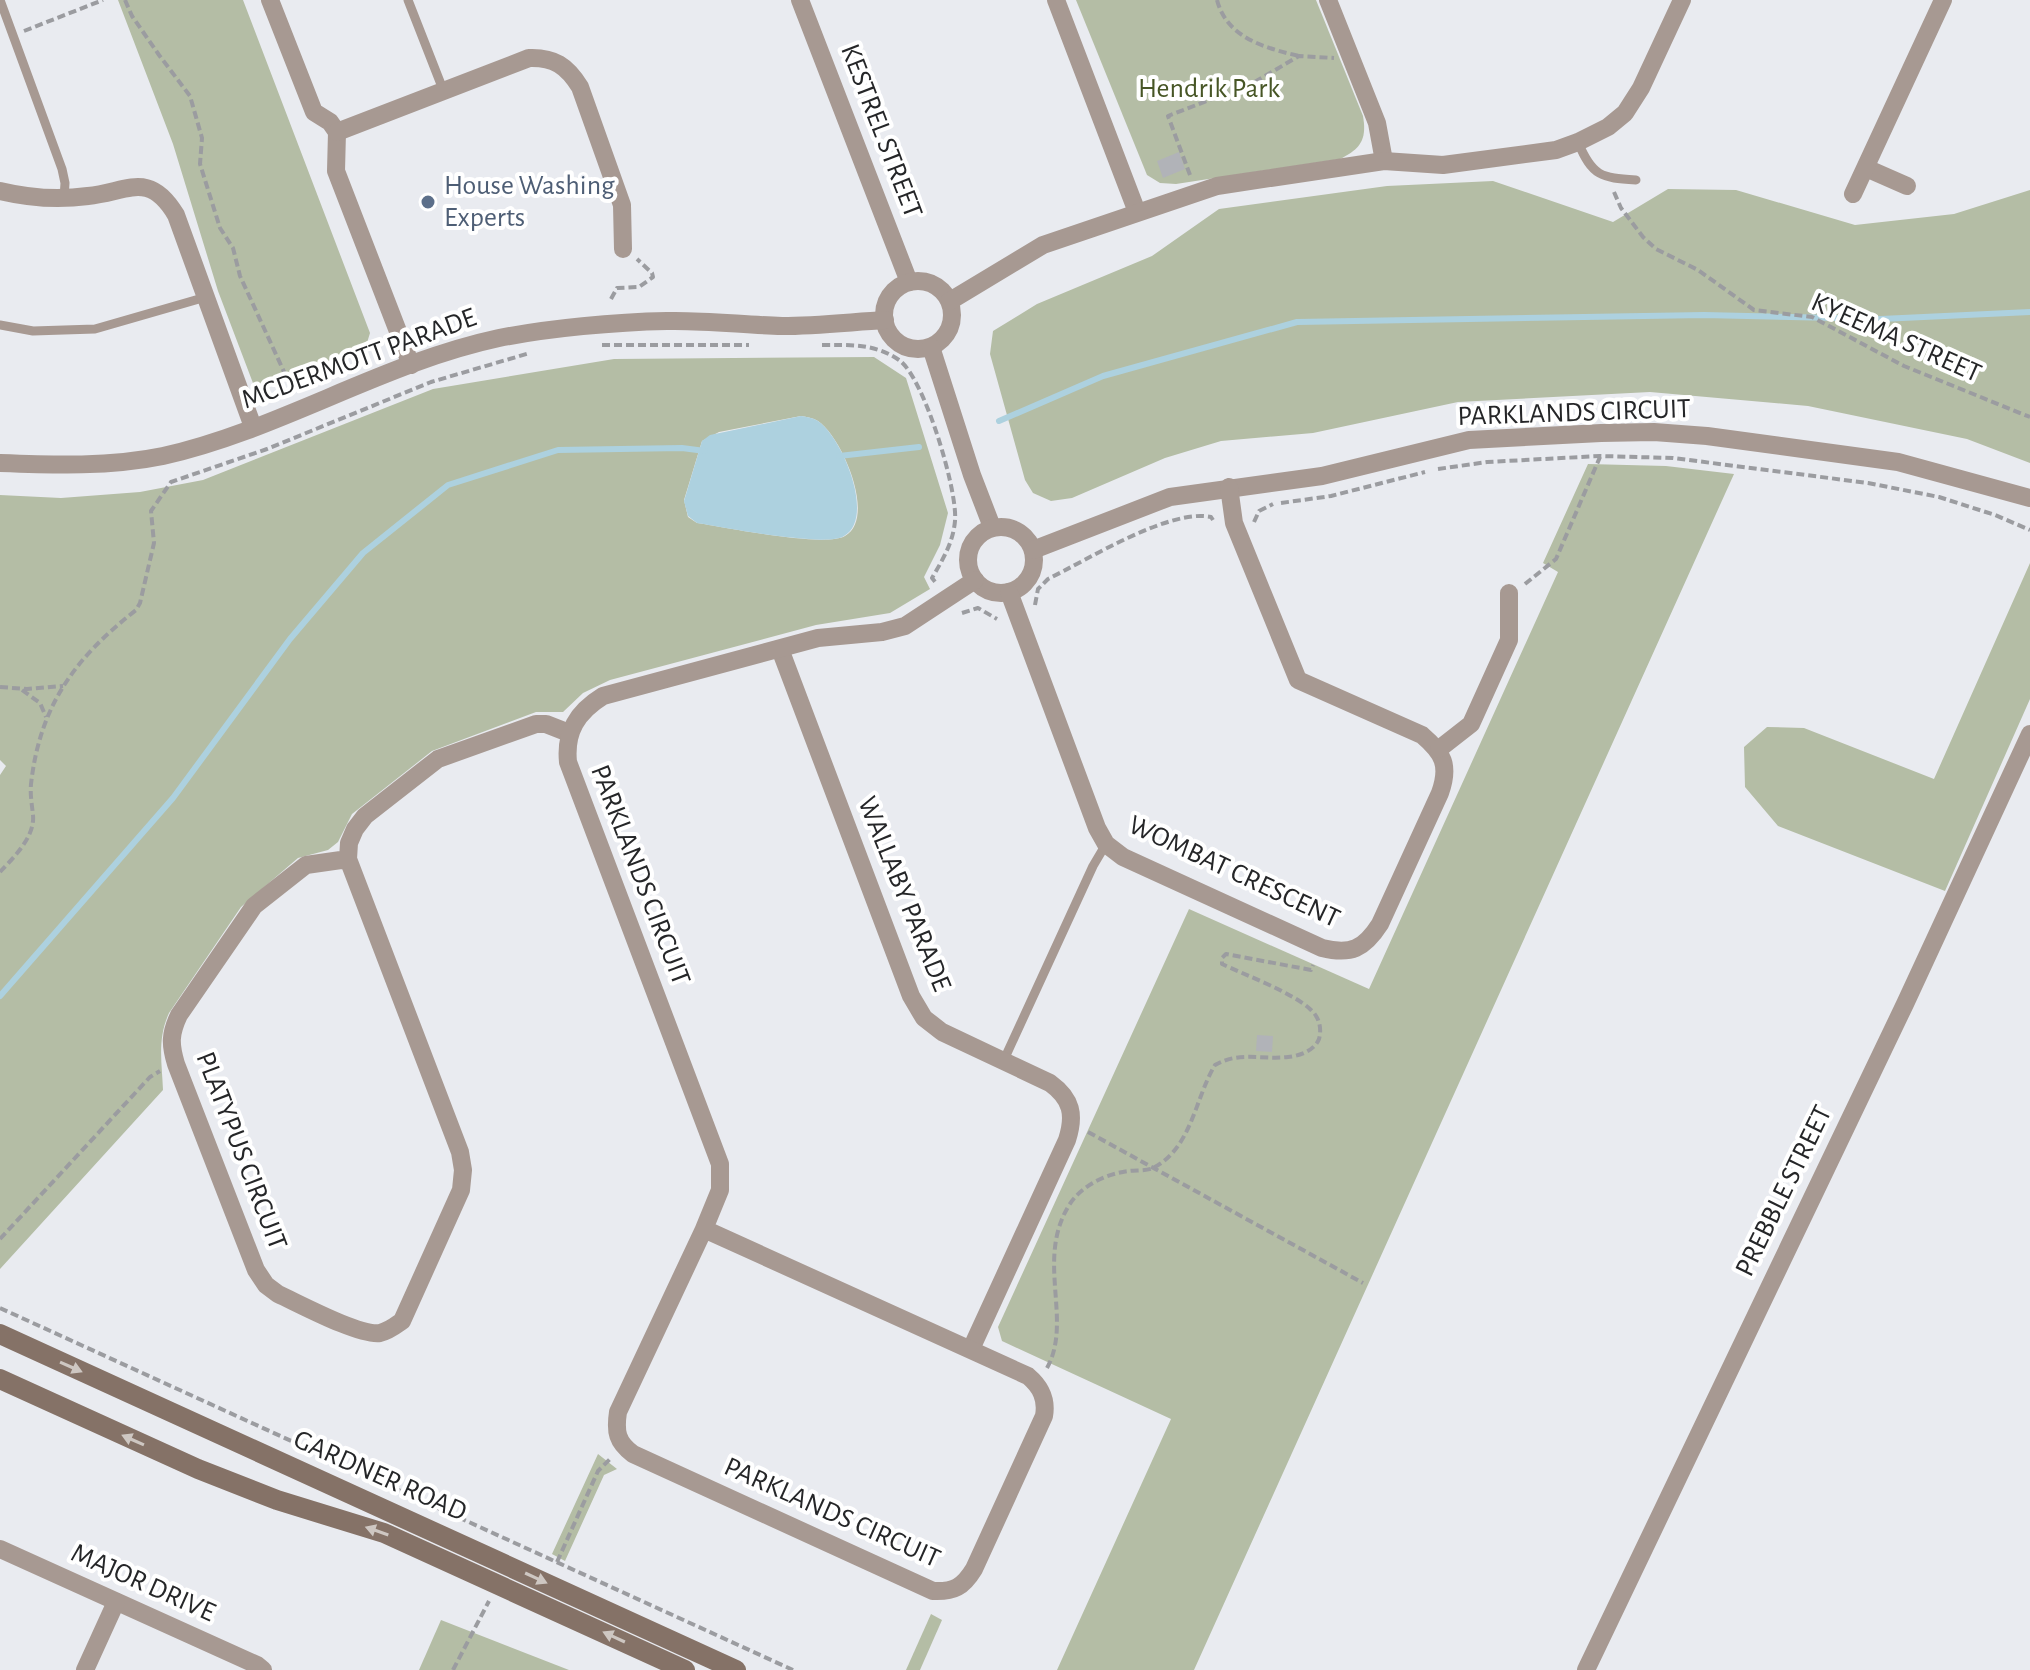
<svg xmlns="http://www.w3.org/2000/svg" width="2030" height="1670" viewBox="0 0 2030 1670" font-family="'Alegreya Sans',sans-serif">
<rect width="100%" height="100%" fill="#e9ebf0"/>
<g fill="#b4bda5" fill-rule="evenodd">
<polygon points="118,0 243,0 370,333 366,346 256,391 218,291 173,144"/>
<path d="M1076 0H1316L1363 116C1367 139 1361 149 1340 159L1176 184 1160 183 1147 175Z"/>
<polygon points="1493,181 1613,222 1668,189 1736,190 1855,225 1954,214 2030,190 2030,463 1967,439 1808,406 1650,392 1458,402 1313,433 1221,441 1165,458 1072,498 1051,501 1033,493 1025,480 990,354 993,331 1037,304 1152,256 1219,209 1387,186"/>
<path d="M874 357 906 378 948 513 940 545 924 577 930 589 890 613 816 625 610 680 583 693 563 712H536L432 751 352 814 338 842 328 850 298 858 241 907 169 1013C157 1039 162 1063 163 1090L0 1269V775L6 766 0 760V495L61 498 140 492 203 480 433 389 614 359ZM801 416C807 417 813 418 818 421 842 437 877 518 845 536 824 548 725 527 697 523L688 517 684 500 702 441 719 432Z"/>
<polygon points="1588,464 1666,466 1734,474 1194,1670 1057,1670 1171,1419 1002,1341 998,1327 1189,909 1369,989 1558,572 1543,563"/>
<polygon points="2030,563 2030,699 1945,891 1778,826 1745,787 1744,747 1767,727 1804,728 1934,779"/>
<polygon points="598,1454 617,1469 604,1475 565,1561 552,1554"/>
<polygon points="931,1614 942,1620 920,1670 906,1670"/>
<polygon points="441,1620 569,1670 419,1670"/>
</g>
<path fill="#add1df" d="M801 416C807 417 813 418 818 421 842 437 876 518 844 536 826 548 723 527 697 523L688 516 684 501 702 441 710 435Z"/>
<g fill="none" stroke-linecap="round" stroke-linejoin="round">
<g stroke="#add1df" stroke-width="6">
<polyline points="999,421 1103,376 1297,322 1704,315 1881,319 2030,312"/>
<polyline points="839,456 919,447"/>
<polyline points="0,996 173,798 290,639 363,553 448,485 558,450 682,448 705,451"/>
</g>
</g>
<g fill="#b1b3b8">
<polygon points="1179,152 1185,169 1163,178 1157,161"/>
<polygon points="1257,1035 1273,1036 1272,1052 1256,1051"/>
</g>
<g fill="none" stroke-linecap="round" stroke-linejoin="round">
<g stroke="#9b9ca0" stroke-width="4" stroke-dasharray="8 4" stroke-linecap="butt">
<polyline points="125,0 132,16 159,55 190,96 202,138 200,164 220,228 233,248 240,276 291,387 308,380 310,387"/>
<path d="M1217 0C1227 38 1265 48 1299 56"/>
<polyline points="24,31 103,0"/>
<polyline points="1190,175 1168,116 1253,83 1299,56 1334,58"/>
<polyline points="1614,192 1621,208 1643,237 1656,249 1698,270 1754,310 1812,317 1904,366 2030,417"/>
<polyline points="611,299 617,288 639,287 653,277 652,273 637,259"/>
<polyline points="602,345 749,345"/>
<path d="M822 345C850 345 874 343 899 360 924 377 958 491 955 521 953 543 943 559 932 578L936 583"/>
<polyline points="1438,469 1487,462 1600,456 1673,458 1868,483 1939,497 1995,515 2030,530"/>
<polyline points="1281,503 1331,496 1425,472"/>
<polyline points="1254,522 1259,511 1273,504"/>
<polyline points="1525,584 1556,559 1600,457"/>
<path d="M1035 605 1038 589 1048 579C1087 560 1170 508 1211 517L1213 520"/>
<polyline points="962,613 978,608 997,619"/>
<polyline points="0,687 27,689 63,686"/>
<polyline points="22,690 40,703 46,717"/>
<path d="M0 872C14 857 35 837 33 815 32 805 30 795 31 784 40 705 75 658 136 610L140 603 154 543 151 511 171 482 267 449 431 382 530 353"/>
<polyline points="1088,1132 1363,1283"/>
<polyline points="0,1239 150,1077 160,1071"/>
<polyline points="0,1308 793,1670"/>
<path d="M1047 1368C1073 1321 1036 1261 1068 1207 1080 1186 1105 1174 1129 1171 1136 1170 1147 1171 1153 1168 1192 1148 1195 1098 1215 1065 1239 1051 1262 1060 1288 1057 1300 1056 1315 1050 1319 1039 1322 1028 1319 1017 1311 1010 1294 993 1245 975 1222 964V958L1226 954 1311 970 1313 965"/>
<polyline points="557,1562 598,1471 610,1459"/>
<polyline points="453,1670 489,1601"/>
</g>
<g stroke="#a79992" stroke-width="9">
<polyline points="0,0 62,169 65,183 64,198"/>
<polyline points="408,0 444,92"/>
<path d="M1578 142C1592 176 1601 178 1636 180"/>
<polyline points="0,325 33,331 95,329 206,297"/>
<polyline points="1003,1062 1093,866 1106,844"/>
</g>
<g stroke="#a79992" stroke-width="18">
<polyline points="270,0 314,112 330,122 337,132 336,171 411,365"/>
<polyline points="800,0 909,282"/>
<polyline points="1056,0 1137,212"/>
<polyline points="1328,0 1377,123 1384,161"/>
<path d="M337 132 529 58C554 57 567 66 580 87L622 205 623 249"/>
<polyline points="1866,168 1907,186"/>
<path d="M0 191C29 198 59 200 88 196 128 192 149 170 176 215L253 427"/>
<polyline points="1853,194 1943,0"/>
<circle cx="918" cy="315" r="34"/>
<polyline points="950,301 1043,245 1217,186 1384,161 1443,165 1556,150 1578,142 1608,127 1625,113 1641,88 1682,0"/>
<polyline points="931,347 972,475 992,527"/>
<path d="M0 463C54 465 110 467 163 456 279 430 382 363 499 338 550 328 615 322 667 321 705 320 744 325 782 326 816 326 851 322 885 320"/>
<circle cx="1001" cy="560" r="33"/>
<polyline points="1033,550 1170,497 1322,476 1469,440 1601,433 1654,432 1707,436 1898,462 2030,498"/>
<path d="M1009 592 1097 828 1106 844 1123 857 1322 948C1351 955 1364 949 1380 924L1440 793C1450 765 1443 753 1422 735L1298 680 1234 523 1229 487"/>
<path d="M780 649 911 996 924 1018 942 1032 1050 1083C1072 1099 1075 1115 1067 1140L971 1349"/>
<polyline points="1439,749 1471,724 1509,640 1509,593"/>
<path d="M348 859 460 1152 463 1170 461 1190 402 1321C395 1326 389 1331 380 1333 359 1336 300 1304 278 1294L266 1285 256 1270 176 1064C170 1044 170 1034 179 1015L254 906 306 865 348 859 349 843 355 829 365 816 438 759 536 724H546L569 733"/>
<path d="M704 1229 618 1412C615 1432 617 1442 633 1454L933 1591C954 1592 963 1587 974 1569L1044 1416C1047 1399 1041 1387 1028 1376L704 1229 720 1190V1164L568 762C565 732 577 712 603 696L818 638 882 632 905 626 975 580"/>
<polyline points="0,1549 257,1665 263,1670"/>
<polyline points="85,1670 116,1602"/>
<polyline points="1586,1670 1905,1004 2030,734"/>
</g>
<g stroke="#857267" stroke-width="20">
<polyline points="0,1334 736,1670"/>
<polyline points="0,1379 198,1469 277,1500 384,1533 685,1670"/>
</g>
</g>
<defs><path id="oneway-solid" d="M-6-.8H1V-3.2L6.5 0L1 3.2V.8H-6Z" transform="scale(2)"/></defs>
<g fill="#cec7c2">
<use href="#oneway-solid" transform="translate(71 1367) rotate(24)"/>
<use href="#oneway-solid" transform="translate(133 1440) rotate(-156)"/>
<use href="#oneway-solid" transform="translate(377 1531) rotate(-161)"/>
<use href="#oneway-solid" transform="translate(536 1578) rotate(25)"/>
<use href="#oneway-solid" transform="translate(614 1637) rotate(-155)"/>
</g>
<circle fill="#5c6f8a" stroke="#fff" stroke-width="3" cx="428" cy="202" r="8"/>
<g text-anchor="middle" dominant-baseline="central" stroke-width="8" stroke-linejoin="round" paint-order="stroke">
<g font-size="28" fill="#475626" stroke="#fff">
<text x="1209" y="89">Hendrik Park</text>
</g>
<g font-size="28" fill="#252628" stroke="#fff">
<text transform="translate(881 131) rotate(69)">KESTREL STREET</text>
<text transform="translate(1896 338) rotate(24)">KYEEMA STREET</text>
<text transform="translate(359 359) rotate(-20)">MCDERMOTT PARADE</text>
<text transform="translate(1574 413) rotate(-2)">PARKLANDS CIRCUIT</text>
<text transform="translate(1234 872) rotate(25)">WOMBAT CRESCENT</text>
<text transform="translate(640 875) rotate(69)">PARKLANDS CIRCUIT</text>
<text transform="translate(904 894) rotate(68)">WALLABY PARADE</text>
<text transform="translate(241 1151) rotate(69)">PLATYPUS CIRCUIT</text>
<text transform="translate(1784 1191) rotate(-64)">PREBBLE STREET</text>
<text transform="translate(380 1476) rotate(24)">GARDNER ROAD</text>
<text transform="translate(832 1513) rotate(24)">PARKLANDS CIRCUIT</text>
<text transform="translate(143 1583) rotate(24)">MAJOR DRIVE</text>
</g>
<g font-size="28" fill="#4e5e75" stroke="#fff" text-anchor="start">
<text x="444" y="186">House Washing<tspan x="444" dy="32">Experts</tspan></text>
</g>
</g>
</svg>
